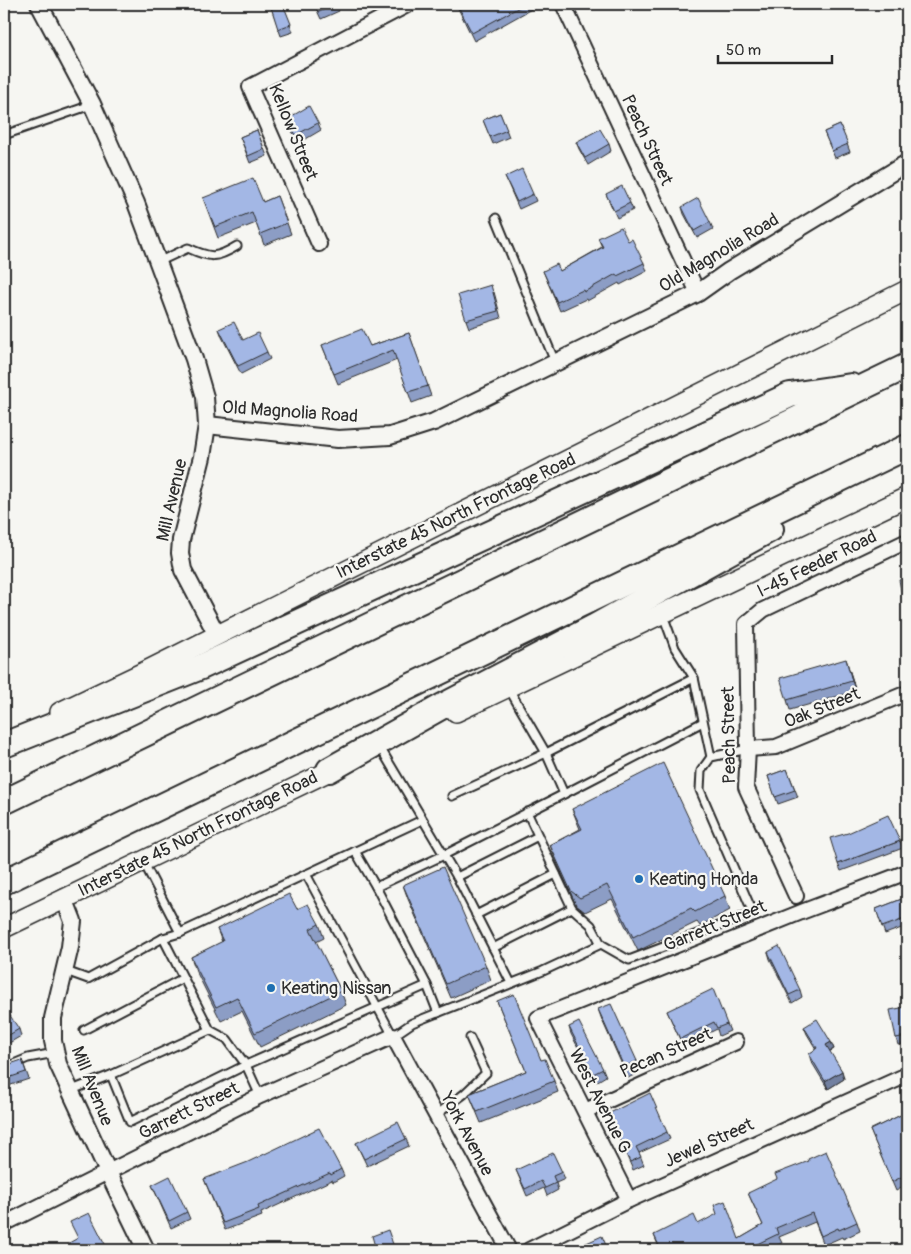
<svg xmlns="http://www.w3.org/2000/svg" width="911" height="1254" viewBox="0 0 911 1254" font-family="Pangolin,sans-serif">
<rect width="100%" height="100%" fill="#f6f6f2"/>
<filter id="ink" filterUnits="userSpaceOnUse"><feTurbulence type="fractalNoise" baseFrequency=".02" numOctaves="2"/><feDisplacementMap in="SourceGraphic" scale="10" xChannelSelector="R" yChannelSelector="G"/><feConvolveMatrix kernelMatrix="1 2 1 2 8 2 1 2 1" color-interpolation-filters="sRGB"/></filter>
<g filter="url(#ink)">
<g fill="none" stroke-linecap="round" stroke-linejoin="round">
<g stroke="#2b2b2b" stroke-width="11">
<g id="service">
<polyline points="4,135 91,105"/>
<polyline points="496,218 555,362"/>
<path d="M158 262 188 248C210 258 216 259 237 246"/>
<polyline points="694,678 711,757"/>
<polyline points="509,689 546,753 564,794 703,722"/>
<polyline points="381,749 457,877 511,983"/>
<polyline points="452,796 546,753 694,678 675,648 663,615"/>
<polyline points="527,812 572,908 591,925 601,944"/>
<polyline points="355,851 376,887"/>
<polyline points="143,861 180,933"/>
<polyline points="306,874 393,1036 412,1023 543,971 601,944 629,960 753,913 700,790 701,771 711,757 748,749"/>
<polyline points="457,877 538,836"/>
<polyline points="476,915 556,874"/>
<polyline points="163,938 210,1030"/>
<polyline points="493,948 572,908"/>
<polyline points="63,970 88,979 163,938 180,933 422,820"/>
<polyline points="427,985 376,887 444,855 564,794"/>
<polyline points="84,1030 183,978"/>
<polyline points="4,1068 28,1058 55,1053"/>
<polyline points="111,1075 130,1122 246,1065 260,1096"/>
<polyline points="69,1091 111,1075 210,1030 227,1039 246,1065 427,985 438,1013"/>
<polyline points="436,1115 464,1094 486,1073 470,1038"/>
</g>
</g>
<g stroke="#2b2b2b" stroke-width="18">
<g id="minor">
<polyline points="563,4 698,293"/>
<polyline points="319,244 250,87 409,4"/>
<polyline points="748,749 776,747 907,693"/>
<polyline points="796,896 746,787 748,749 746,624 763,610 907,541"/>
<polyline points="585,1111 736,1042"/>
<polyline points="629,1200 538,1018 804,911 907,872"/>
<polyline points="4,1224 260,1096 393,1036 509,1250"/>
<polyline points="529,1250 629,1200 907,1075"/>
</g>
</g>
<g stroke="#2b2b2b" stroke-width="20">
<g id="tertiary">
<polyline points="39,4 92,104 136,203 194,359 205,397 207,425 338,439 390,436 434,422 698,293 729,271 907,163"/>
<polyline points="207,425 202,457 181,540 180,553 183,570 217,635"/>
<polyline points="64,898 73,921 70,947 53,1018 53,1041 58,1064 108,1172 146,1250"/>
</g>
</g>
<g stroke="#2b2b2b" stroke-width="22">
<g id="secondary">
<polyline points="60,712 146,671 907,290"/>
<polyline points="456,712 907,497"/>
<polyline points="4,928 340,766"/>
</g>
</g>
<g stroke="#2b2b2b" stroke-width="28">
<g id="motorway">
<polyline points="4,745 201,667 790,395 851,386"/>
<polyline points="329,770 441,707 594,627 771,529"/>
<polyline points="4,802 907,366"/>
<polyline points="4,882 907,447"/>
</g>
</g>
<use href="#service" stroke="#f6f6f2" stroke-width="7"/>
<use href="#minor" stroke="#f6f6f2" stroke-width="14"/>
<use href="#tertiary" stroke="#f6f6f2" stroke-width="16"/>
<use href="#secondary" stroke="#f6f6f2" stroke-width="19"/>
<use href="#motorway" stroke="#f6f6f2" stroke-width="24"/>
</g>
<g fill="#8c9dc5" stroke="#2b2b2b">
<polygon points="270,4 283,4 293,32 281,36"/>
<polygon points="314,4 336,4 339,11 321,19"/>
<polygon points="456,4 534,4 535,7 474,41"/>
<polygon points="500,113 509,137 493,144 483,120"/>
<polygon points="287,119 318,123 321,130 299,143 289,126"/>
<polygon points="840,125 850,152 835,158 824,132"/>
<polygon points="257,130 267,156 250,163 240,137"/>
<polygon points="576,142 609,144 611,151 588,165 579,149"/>
<polygon points="505,177 533,194 536,201 519,209"/>
<polygon points="606,194 630,203 633,210 617,218"/>
<polygon points="277,196 291,234 264,245 256,223 218,238 203,198 263,202"/>
<polygon points="682,207 710,222 713,229 697,238 684,214"/>
<polygon points="598,238 628,241 644,263 647,271 620,285 619,283 587,301 586,299 560,311 543,271 560,271 602,247"/>
<polygon points="494,292 501,318 469,328 466,320"/>
<polygon points="219,329 267,352 270,359 241,374 222,337"/>
<polygon points="409,333 431,396 412,403 397,360 338,384 322,345 370,346"/>
<polygon points="907,579 907,607 905,607 903,600"/>
<polygon points="849,669 856,691 790,710 787,700"/>
<polygon points="787,769 798,797 778,804 768,776"/>
<polygon points="572,809 725,896 730,910 700,926 697,922 638,951 612,899 585,912 576,905 555,858 550,845 580,829"/>
<polygon points="900,841 903,848 841,871 838,864"/>
<polygon points="403,885 486,966 491,980 451,998 408,899"/>
<polygon points="907,897 907,926 885,934 876,909"/>
<polygon points="297,909 319,924 324,938 316,942 341,991 346,1005 260,1047 242,1011 221,1021 196,971 191,957 222,942 217,929"/>
<polygon points="768,952 800,990 802,997 792,1003 770,959"/>
<polygon points="497,1001 541,1060 554,1081 558,1092 481,1123 469,1094 526,1071"/>
<polygon points="598,1009 637,1061 640,1072 628,1078 602,1020"/>
<polygon points="907,1009 907,1043 898,1045 896,1038"/>
<polygon points="667,1011 727,1024 730,1031 719,1036 717,1029 683,1046"/>
<polygon points="4,1017 19,1029 21,1036 4,1046"/>
<polygon points="569,1027 603,1069 606,1076 596,1082 571,1034"/>
<polygon points="804,1027 831,1042 834,1049 829,1052 842,1071 844,1079 828,1089 811,1061 809,1054 816,1049 807,1034"/>
<polygon points="22,1060 29,1079 8,1086 4,1074"/>
<polygon points="907,1112 907,1185 896,1191 870,1130"/>
<polygon points="608,1114 667,1132 670,1139 639,1153 644,1165 633,1170"/>
<polygon points="406,1139 409,1146 367,1166 356,1143"/>
<polygon points="341,1169 344,1176 333,1182 332,1180 261,1213 262,1216 225,1230 204,1179"/>
<polygon points="516,1170 562,1172 565,1179 556,1183 558,1190 547,1196 544,1188 527,1196"/>
<polygon points="152,1185 187,1212 190,1219 171,1228"/>
<polygon points="748,1193 857,1222 860,1231 843,1239 842,1237 824,1245 815,1222 779,1237 782,1243 767,1250 660,1250 654,1235 698,1224 739,1239 763,1225 752,1202"/>
</g>
<g fill="#7280a0" stroke="#2b2b2b">
<polygon points="846,659 849,669 856,691 852,681"/>
<polygon points="831,1042 834,1049 828,1052 826,1045"/>
<polygon points="842,1071 844,1079 828,1089 825,1081"/>
</g>
<g fill="#a3b7e5" stroke="#2b2b2b">
<polygon points="270,4 283,4 291,24 278,29"/>
<polygon points="315,4 336,4 319,12"/>
<polygon points="457,4 525,4 472,33"/>
<polygon points="309,106 318,123 296,135 287,119"/>
<polygon points="500,113 507,130 490,137 483,120"/>
<polygon points="840,125 848,144 832,151 824,132"/>
<polygon points="600,129 609,144 585,158 576,142"/>
<polygon points="257,130 264,149 248,156 240,137"/>
<polygon points="522,169 533,194 517,202 505,177"/>
<polygon points="253,178 263,202 277,196 287,223 260,234 252,212 215,227 203,198"/>
<polygon points="622,186 630,203 614,211 606,194"/>
<polygon points="698,198 710,222 694,231 682,207"/>
<polygon points="621,227 628,241 632,239 644,263 617,276 616,274 584,292 583,290 557,302 543,271 557,264 560,271 603,247 598,238"/>
<polygon points="491,285 498,311 466,320 458,295"/>
<polygon points="234,322 243,340 258,333 267,352 238,366 219,329"/>
<polygon points="362,329 370,346 409,333 428,386 408,392 393,350 334,374 322,345"/>
<polygon points="907,579 907,599 903,600 899,580"/>
<polygon points="846,659 852,681 787,700 780,678"/>
<polygon points="663,763 725,896 695,912 691,908 633,937 607,885 580,898 571,891 550,845 582,829 572,809"/>
<polygon points="787,769 795,790 775,797 768,776"/>
<polygon points="888,815 900,841 838,864 830,838 848,833"/>
<polygon points="443,867 486,966 446,984 403,885"/>
<polygon points="289,894 297,909 308,904 319,924 310,929 341,991 255,1033 237,997 216,1007 191,957 223,941 217,929"/>
<polygon points="907,897 907,918 882,927 876,909"/>
<polygon points="779,946 800,990 789,995 768,952"/>
<polygon points="713,989 727,1024 717,1028 714,1022 680,1039 667,1011"/>
<polygon points="514,994 541,1060 545,1059 554,1081 477,1112 469,1094 526,1071 497,1001"/>
<polygon points="611,1004 637,1061 624,1067 598,1009"/>
<polygon points="906,1007 907,1011 907,1036 896,1038 890,1010"/>
<polygon points="9,1014 19,1029 4,1038 4,1017"/>
<polygon points="817,1019 831,1042 826,1045 842,1071 825,1081 809,1054 817,1048 804,1027"/>
<polygon points="579,1022 603,1069 593,1074 569,1027"/>
<polygon points="22,1060 26,1072 5,1079 4,1074 4,1066"/>
<polygon points="650,1093 667,1132 636,1147 641,1157 630,1162 608,1114"/>
<polygon points="907,1112 907,1174 892,1182 870,1130"/>
<polygon points="398,1122 406,1139 364,1159 356,1143"/>
<polygon points="319,1128 341,1169 331,1175 330,1173 258,1206 259,1209 223,1223 204,1179 248,1162"/>
<polygon points="826,1151 857,1222 839,1230 838,1228 821,1236 812,1213 776,1228 778,1234 755,1245 757,1249 754,1250 661,1250 654,1235 694,1215 698,1224 717,1214 714,1205 725,1201 739,1239 763,1225 748,1193 777,1179 775,1174 809,1161 808,1159"/>
<polygon points="553,1153 562,1172 553,1176 556,1183 545,1188 541,1181 525,1189 516,1170"/>
<polygon points="170,1176 187,1212 169,1221 152,1185"/>
<polygon points="89,1213 108,1250 72,1250 69,1243 78,1238 70,1222"/>
<polygon points="388,1230 395,1250 376,1250 372,1236"/>
<polygon points="602,1236 608,1250 571,1250"/>
</g>
</g>
<g fill="#1f6fb2" stroke="#f6f6f2" stroke-width="2">
<circle cx="639" cy="879" r="5"/>
<circle cx="271" cy="988" r="5"/>
</g>
<g text-anchor="middle" dominant-baseline="central" stroke-width="4.5" stroke-linejoin="round" paint-order="stroke">
<g font-size="18" fill="#2b2b2b" stroke="#f6f6f2">
<text transform="translate(293 132) rotate(68)">Kellow Street</text>
<text transform="translate(647 140) rotate(65)">Peach Street</text>
<text transform="translate(719 253) rotate(-31)">Old Magnolia Road</text>
<text transform="translate(290 412) rotate(4)">Old Magnolia Road</text>
<text transform="translate(172 500) rotate(-77)">Mill Avenue</text>
<text transform="translate(456 516) rotate(-26)">Interstate 45 North Frontage Road</text>
<text transform="translate(817 564) rotate(-26)">I-45 Feeder Road</text>
<text transform="translate(822 708) rotate(-22)">Oak Street</text>
<text transform="translate(729 735) rotate(-91)">Peach Street</text>
<text transform="translate(198 834) rotate(-26)">Interstate 45 North Frontage Road</text>
<text transform="translate(715 926) rotate(-22)">Garrett Street</text>
<text transform="translate(666 1053) rotate(-24)">Pecan Street</text>
<text transform="translate(92 1086) rotate(68)">Mill Avenue</text>
<text transform="translate(600 1101) rotate(63)">West Avenue G</text>
<text transform="translate(189 1111) rotate(-26)">Garrett Street</text>
<text transform="translate(467 1134) rotate(62)">York Avenue</text>
<text transform="translate(709 1143) rotate(-24)">Jewel Street</text>
</g>
<g font-size="18" fill="#2b2b2b" stroke="#f6f6f2" text-anchor="start">
<text x="649" y="879">Keating Honda</text>
<text x="281" y="988">Keating Nissan</text>
</g>
</g>
<rect width="911" height="1254" fill="none" stroke="#f6f6f2" stroke-width="20"/>
<rect x="10" y="10" width="891" height="1234" fill="none" stroke="#2b2b2b" stroke-width="2" filter="url(#ink)"/>
<path d="M718 55v8h114v-8" fill="none" stroke="#2b2b2b" stroke-width="2.5"/>
<text x="726" y="55" font-size="15" fill="#2b2b2b" stroke="#f6f6f2" stroke-width="4" paint-order="stroke">50 m</text>
</svg>
